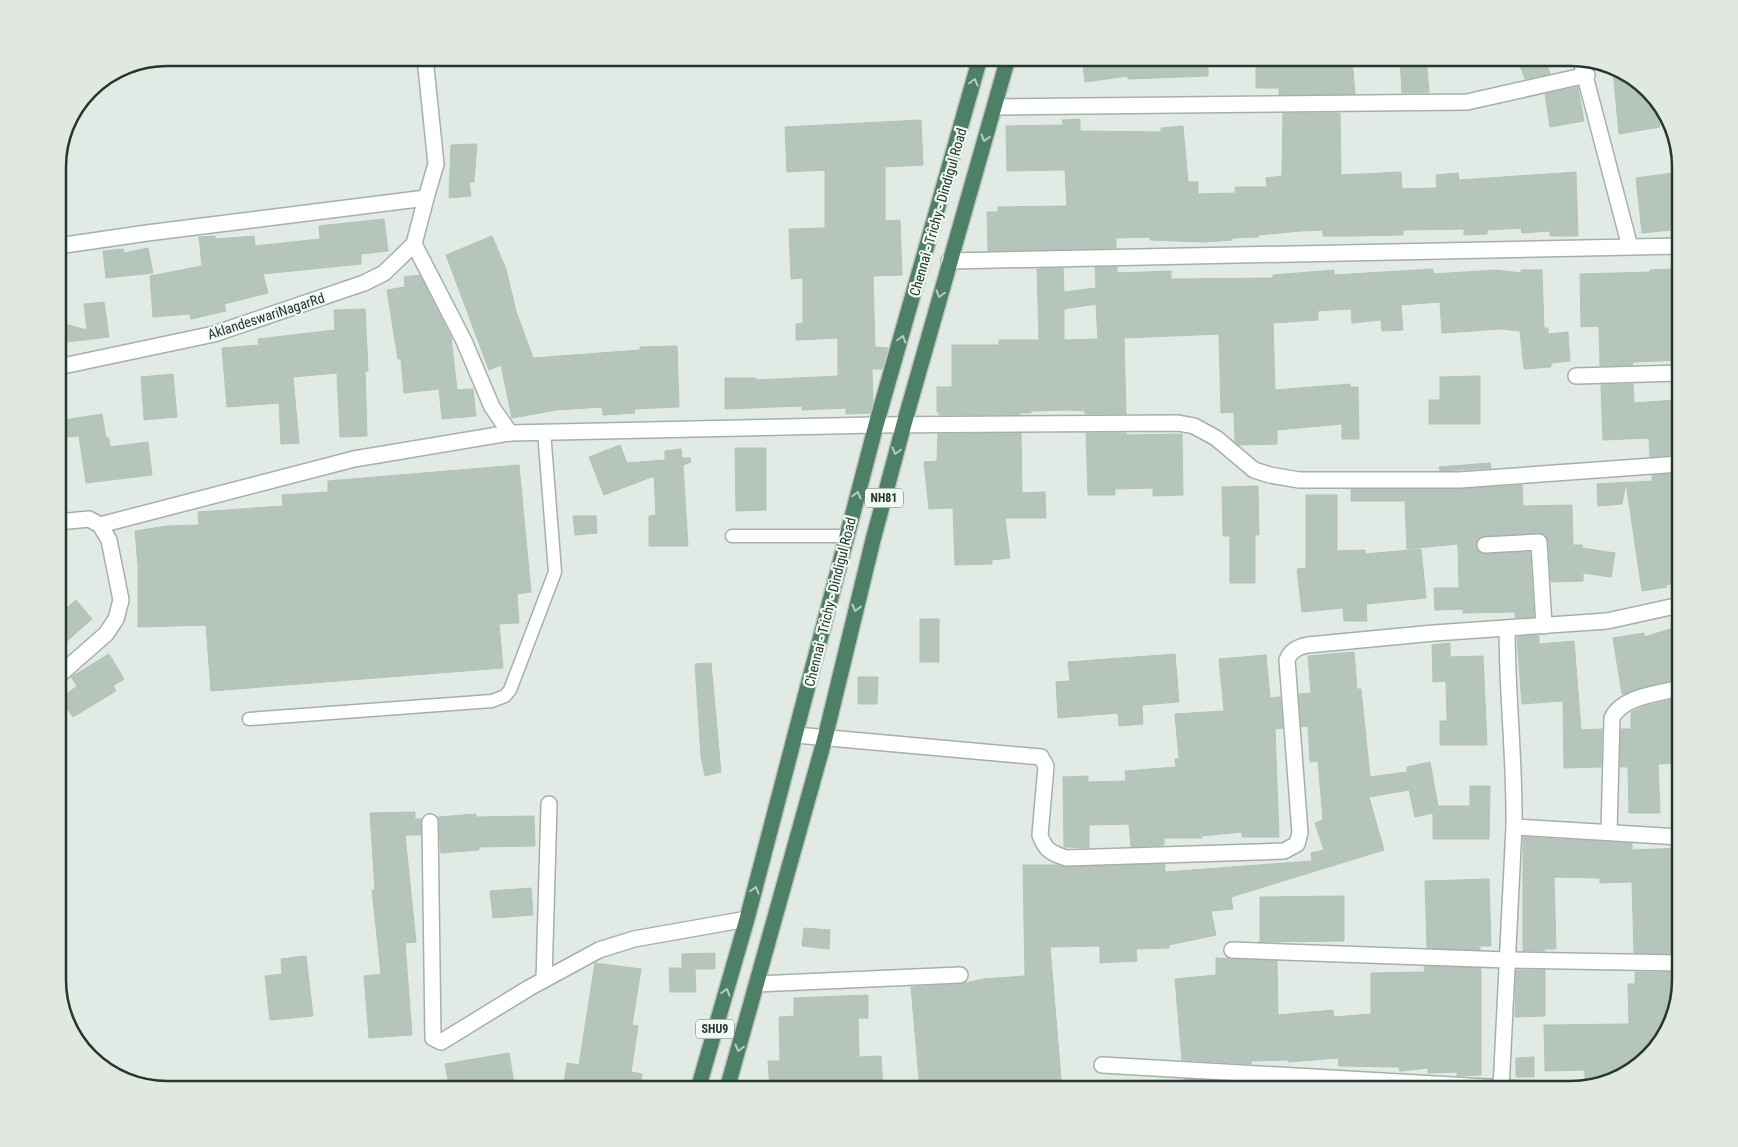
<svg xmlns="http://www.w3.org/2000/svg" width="1738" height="1147" viewBox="0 0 1738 1147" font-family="'Roboto Condensed',sans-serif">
<rect width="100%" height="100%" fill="#e1eae4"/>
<g fill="#b6c5bc" stroke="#b4c3b9" fill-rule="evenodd">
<polygon points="1082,58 1208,58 1208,76 1128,79 1128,76 1085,82"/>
<polygon points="1256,58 1352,58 1355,94 1279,95 1279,88 1256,88"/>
<polygon points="1400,58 1426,58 1429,92 1402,93"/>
<polygon points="1545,58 1550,74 1525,79 1520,65"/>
<polygon points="1613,71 1631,76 1657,104 1660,127 1619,134"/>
<polygon points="1578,87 1584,121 1550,127 1545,94"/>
<polygon points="1283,113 1340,113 1341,175 1401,172 1402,189 1437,188 1436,175 1458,173 1459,180 1576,172 1578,236 1550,236 1550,231 1522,233 1521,228 1487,230 1487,234 1464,235 1464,229 1403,230 1403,235 1350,236 1323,236 1323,230 1301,231 1258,235 1258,237 1232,238 1232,240 1204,242 1150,240 1150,237 1116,238 1116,248 988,251 987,212 998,212 998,207 1067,206 1065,170 1007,171 1006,126 1063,125 1062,120 1080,119 1080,131 1161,132 1161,128 1183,126 1188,182 1198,182 1198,194 1235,193 1235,187 1267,187 1266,178 1282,176"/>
<polygon points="921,120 923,165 885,167 885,221 900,220 902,275 873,276 875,347 888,348 882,369 872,369 873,402 870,413 846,414 846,408 802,410 802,406 725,409 725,378 756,378 756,380 838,376 838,338 796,340 796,324 803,323 803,278 791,279 789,229 825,228 825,170 787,172 785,127"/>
<polygon points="477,144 474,182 469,182 471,196 449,198 451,145"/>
<polygon points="1680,172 1680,229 1642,233 1636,178"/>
<polygon points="384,219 388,251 361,254 361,264 263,274 268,293 224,304 226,311 191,319 190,314 153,317 150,276 202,266 199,237 215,236 215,239 254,236 255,246 320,239 319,226"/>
<polygon points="492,236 506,269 516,311 533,358 640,350 640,347 677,346 679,407 634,409 635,413 603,415 602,407 557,410 512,418 501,365 489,370 446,255"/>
<polygon points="148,248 153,273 106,278 103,251 123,249 124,253"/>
<path d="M1095 267H1117V273L1171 271V279L1273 278V275L1334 270V275L1433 269V274L1496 270 1521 273V270H1542L1544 328H1548V334L1568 332 1570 361 1551 363V367L1524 369 1520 331 1501 329 1442 333 1440 302 1401 305 1403 330 1382 331 1381 320 1352 323 1351 309 1318 311V320L1273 323 1275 390 1350 384V387H1358L1359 439H1342V424L1277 430V444L1239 445 1235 442 1234 412 1221 413 1219 334 1124 338 1126 414H1085V411L1068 410 1031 411V413H1020V415H939V412H937V387H952V345H999V340H1039L1037 269 1063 268 1064 292 1096 288ZM1096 304 1098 339 1064 340V309Z"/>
<polygon points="1680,269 1680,360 1634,362 1632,365 1600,366 1599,326 1581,327 1580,274 1650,272 1650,270"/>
<polygon points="420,275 451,337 457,390 473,389 476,416 442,419 439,389 404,393 401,359 398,359 387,290 405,287 404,277"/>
<polygon points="104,302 109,337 58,343 58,322 87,330 84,304"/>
<polygon points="365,309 368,371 365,371 367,436 340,437 337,373 293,377 299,443 281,444 279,403 227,407 222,348 259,345 258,339 335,330 334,310"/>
<polygon points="173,374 177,417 144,420 141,377"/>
<polygon points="1480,376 1480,424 1429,424 1429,400 1440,400 1440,377"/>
<polygon points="1633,384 1634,403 1676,400 1679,436 1670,437 1672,455 1650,457 1649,438 1603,440 1601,385"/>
<polygon points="102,414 106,438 109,438 110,447 148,442 152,475 86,483 79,436 58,438 58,421"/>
<polygon points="1021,433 1022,493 1045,492 1046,518 1005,518 1010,558 992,560 992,564 955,565 953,508 929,509 924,462 937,461 938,434"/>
<polygon points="1086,433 1126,433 1126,435 1182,434 1183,495 1153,496 1153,488 1115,489 1115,495 1088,495"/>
<polygon points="620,445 627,463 665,460 665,451 681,449 682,458 690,458 691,462 683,465 688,546 649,546 649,516 656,515 654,476 604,495 589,457"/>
<polygon points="735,448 766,448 766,510 736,511"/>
<polygon points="1490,463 1491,468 1440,471 1439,467"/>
<polygon points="519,465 531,592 517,594 519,623 499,624 503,668 211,691 206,625 138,627 138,566 135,531 167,526 199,525 198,512 283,506 282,495 328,492 328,481"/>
<polygon points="1673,474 1674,481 1680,481 1680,582 1666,585 1667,587 1642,591 1626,483 1622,504 1598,506 1597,484 1652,481 1652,475"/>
<polygon points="1522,485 1523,506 1572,505 1573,545 1582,545 1582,548 1615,553 1611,577 1583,573 1583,581 1551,582 1548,541 1544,534 1480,537 1476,546 1481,554 1530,552 1534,617 1515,618 1515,612 1463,613 1463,609 1435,610 1434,588 1459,588 1458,544 1407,549 1405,501 1351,501 1351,489 1460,489"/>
<polygon points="1258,486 1259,535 1255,535 1255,583 1230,583 1230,536 1223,536 1222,487"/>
<polygon points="1306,495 1337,495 1337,551 1365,550 1365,554 1421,549 1426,598 1366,604 1367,621 1344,621 1343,608 1302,612 1297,569 1306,568"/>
<polygon points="573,516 596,516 597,533 575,535"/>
<polygon points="76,600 92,619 58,649 58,615"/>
<rect x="920" y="619" width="19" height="43"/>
<polygon points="1680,626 1680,679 1622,694 1613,638 1644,633 1644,637"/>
<polygon points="1539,635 1539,644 1574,641 1581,730 1602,729 1601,767 1564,768 1563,701 1522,704 1517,637"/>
<polygon points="1450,643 1450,657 1483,656 1487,745 1440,745 1440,721 1447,721 1446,681 1433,682 1432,645"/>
<polygon points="1354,652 1357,689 1361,689 1370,777 1407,772 1407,767 1430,762 1438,806 1470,806 1470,786 1490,786 1489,839 1433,839 1433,813 1415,817 1409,790 1369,797 1384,850 1231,897 1233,909 1211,911 1216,935 1169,945 1169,948 1136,949 1137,961 1100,963 1100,946 1050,947 1062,1090 920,1090 911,987 960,984 984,979 1025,976 1023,865 1057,865 1066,867 1165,864 1165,872 1312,861 1311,853 1324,850 1315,823 1323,820 1318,761 1310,762 1308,726 1301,727 1299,694 1311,693 1308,656"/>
<polygon points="109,654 124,679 113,686 116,691 73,717 60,699 77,686 71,677"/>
<polygon points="1175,654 1179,702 1142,705 1143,724 1119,726 1118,713 1058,718 1056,682 1070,681 1068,662"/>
<polygon points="1266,655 1270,698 1280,697 1283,728 1275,729 1279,837 1242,837 1242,832 1201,836 1202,838 1164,838 1164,845 1131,847 1129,824 1089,825 1089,848 1064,847 1063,777 1088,776 1088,782 1126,781 1125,771 1176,767 1175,759 1179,759 1175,714 1224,711 1219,659"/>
<polygon points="711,663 721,772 705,776 701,757 695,664"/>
<polygon points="858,677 878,677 877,704 858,704"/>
<polygon points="1680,698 1680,763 1658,764 1660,813 1629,813 1628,767 1620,767 1621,729 1631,729 1631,712 1645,706"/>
<polygon points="415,812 415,819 421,819 421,835 405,835 416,942 405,943 412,1035 369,1038 364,976 381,974 372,890 375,890 370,813"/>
<polygon points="476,814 476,817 534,816 535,846 479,847 479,850 441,853 438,817"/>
<polygon points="1523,837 1632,843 1632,850 1680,848 1680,954 1634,953 1632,882 1600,883 1600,878 1554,877 1556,949 1545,949 1545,951 1523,951"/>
<polygon points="1489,879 1491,946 1480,946 1480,950 1427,948 1425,881"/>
<polygon points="531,888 533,915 493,918 490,891"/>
<polygon points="1344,896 1344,941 1260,942 1260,897"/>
<polygon points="804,928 830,930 829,949 802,946"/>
<polygon points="715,953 715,969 695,969 696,992 670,992 669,968 682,968 682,954"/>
<polygon points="306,956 313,1016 270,1020 265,976 282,974 281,959"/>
<polygon points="1216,958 1277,961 1278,1015 1333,1010 1334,1017 1371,1014 1371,973 1425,972 1424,966 1481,968 1481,1075 1457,1076 1457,1072 1428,1073 1428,1068 1400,1071 1399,1067 1339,1066 1338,1058 1288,1062 1288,1060 1251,1061 1251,1064 1182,1060 1175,979 1216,975"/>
<polygon points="595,963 641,969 632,1025 638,1026 631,1072 642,1074 640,1090 563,1090 567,1063 579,1065"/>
<polygon points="1516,970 1545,970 1545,1016 1515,1017"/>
<polygon points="1635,972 1680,972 1680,980 1662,1040 1625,1075 1614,1078 1585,1079 1585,1070 1545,1071 1544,1025 1629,1024 1628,984 1635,984"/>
<polygon points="868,995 868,1018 858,1018 859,1057 881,1056 883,1090 770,1090 768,1061 780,1061 779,1017 794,1016 794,998"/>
<polygon points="509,1053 515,1090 450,1090 445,1064"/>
<polygon points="1534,1057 1534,1077 1516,1077 1516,1058"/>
<polygon points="1184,1079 1252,1083 1252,1090 1185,1090"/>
</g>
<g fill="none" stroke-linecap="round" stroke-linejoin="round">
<g stroke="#a4b1a9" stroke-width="15">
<g id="service">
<polyline points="732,536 846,536"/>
<polyline points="249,719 492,701 505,696 510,690 555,572 544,431"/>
</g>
</g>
<g stroke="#a4b1a9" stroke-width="18">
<g id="minor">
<polyline points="1581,61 1630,247"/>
<polyline points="995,107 1467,102 1587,75"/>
<polyline points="414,244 464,341 492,407 510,433 876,425 1178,423 1194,426 1216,438 1254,470 1270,475 1299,480 1460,480 1680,464"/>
<polyline points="58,246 147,233 426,198 436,164 425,58"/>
<polyline points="949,261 1680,246"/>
<polyline points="58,367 214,334 364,283 384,273 414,244 426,198"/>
<polyline points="1576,376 1680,373"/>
<polyline points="58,522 89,519 100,525 109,540 121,600 116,619 106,634 58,676"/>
<polyline points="100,525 354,459 510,433"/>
<polyline points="1485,545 1539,542 1544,626"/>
<path d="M796 735 1041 757 1046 766 1040 835C1045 850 1051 853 1066 858L1284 851 1297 844 1300 833 1287 660C1291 650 1298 647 1308 645L1434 633 1607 621 1680 605"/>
<polyline points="430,822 433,1038 441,1042 529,988 599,950 634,939 747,919"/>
<polyline points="1514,827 1680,837"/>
<path d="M1609 832 1612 718C1622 696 1659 694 1680 688"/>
<polyline points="1232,950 1507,960 1680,963"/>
<polyline points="544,980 549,804"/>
<polyline points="756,984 960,975"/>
<polyline points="1102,1065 1522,1089"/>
<path d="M1501 1089 1514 827C1515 761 1507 695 1507 628"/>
</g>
</g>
<g stroke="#bdc4c0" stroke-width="18">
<g id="trunk">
<polyline points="698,1089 747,919 876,425 980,58"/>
<polyline points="727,1089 825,738 873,540 904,424 1008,58"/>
</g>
</g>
<use href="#service" stroke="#fff" stroke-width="12"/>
<use href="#minor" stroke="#fff" stroke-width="15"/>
<use href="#trunk" stroke="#4d8066" stroke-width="15"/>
</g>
<defs><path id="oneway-chevron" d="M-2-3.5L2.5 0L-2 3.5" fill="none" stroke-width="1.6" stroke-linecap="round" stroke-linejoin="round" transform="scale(1.25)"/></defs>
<g stroke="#b8cdc1">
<use href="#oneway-chevron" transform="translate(974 82) rotate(-75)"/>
<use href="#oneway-chevron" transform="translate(985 138) rotate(106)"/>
<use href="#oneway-chevron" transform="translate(940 294) rotate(106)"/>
<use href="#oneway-chevron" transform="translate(902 339) rotate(-74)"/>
<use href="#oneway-chevron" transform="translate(896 451) rotate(105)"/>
<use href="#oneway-chevron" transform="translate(857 495) rotate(-75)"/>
<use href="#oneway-chevron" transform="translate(856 608) rotate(104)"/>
<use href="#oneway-chevron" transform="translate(755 890) rotate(-75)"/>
<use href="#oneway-chevron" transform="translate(726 992) rotate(-74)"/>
<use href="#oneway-chevron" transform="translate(739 1048) rotate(105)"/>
</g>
<g text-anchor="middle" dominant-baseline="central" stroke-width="4.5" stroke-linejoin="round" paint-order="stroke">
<g fill="#f1f7f2" stroke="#617268" stroke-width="1">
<rect x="865" y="488.5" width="38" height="19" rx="4"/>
<rect x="696" y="1019.5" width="38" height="19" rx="4"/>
</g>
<g font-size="12" font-weight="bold" fill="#23392d">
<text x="884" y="498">NH81</text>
<text x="715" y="1029">SHU9</text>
</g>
<g font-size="14" fill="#23392d" stroke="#f1f7f2">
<text transform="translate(938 212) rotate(-74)">Chennai - Trichy - Dindigul Road</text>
<text transform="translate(266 316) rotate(-18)">AklandeswariNagarRd</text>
<text transform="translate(830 602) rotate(-76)">Chennai - Trichy - Dindigul Road</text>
</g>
</g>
<path d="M0 0H1738V1147H0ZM167 66H1571A101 101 0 0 1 1672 167V980A101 101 0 0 1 1571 1081H167A101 101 0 0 1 66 980V167A101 101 0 0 1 167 66Z" fill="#e1e8e2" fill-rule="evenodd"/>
<path fill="none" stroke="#23392d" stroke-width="2.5" d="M167 66H1571A101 101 0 0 1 1672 167V980A101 101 0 0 1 1571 1081H167A101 101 0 0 1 66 980V167A101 101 0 0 1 167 66Z"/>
</svg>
